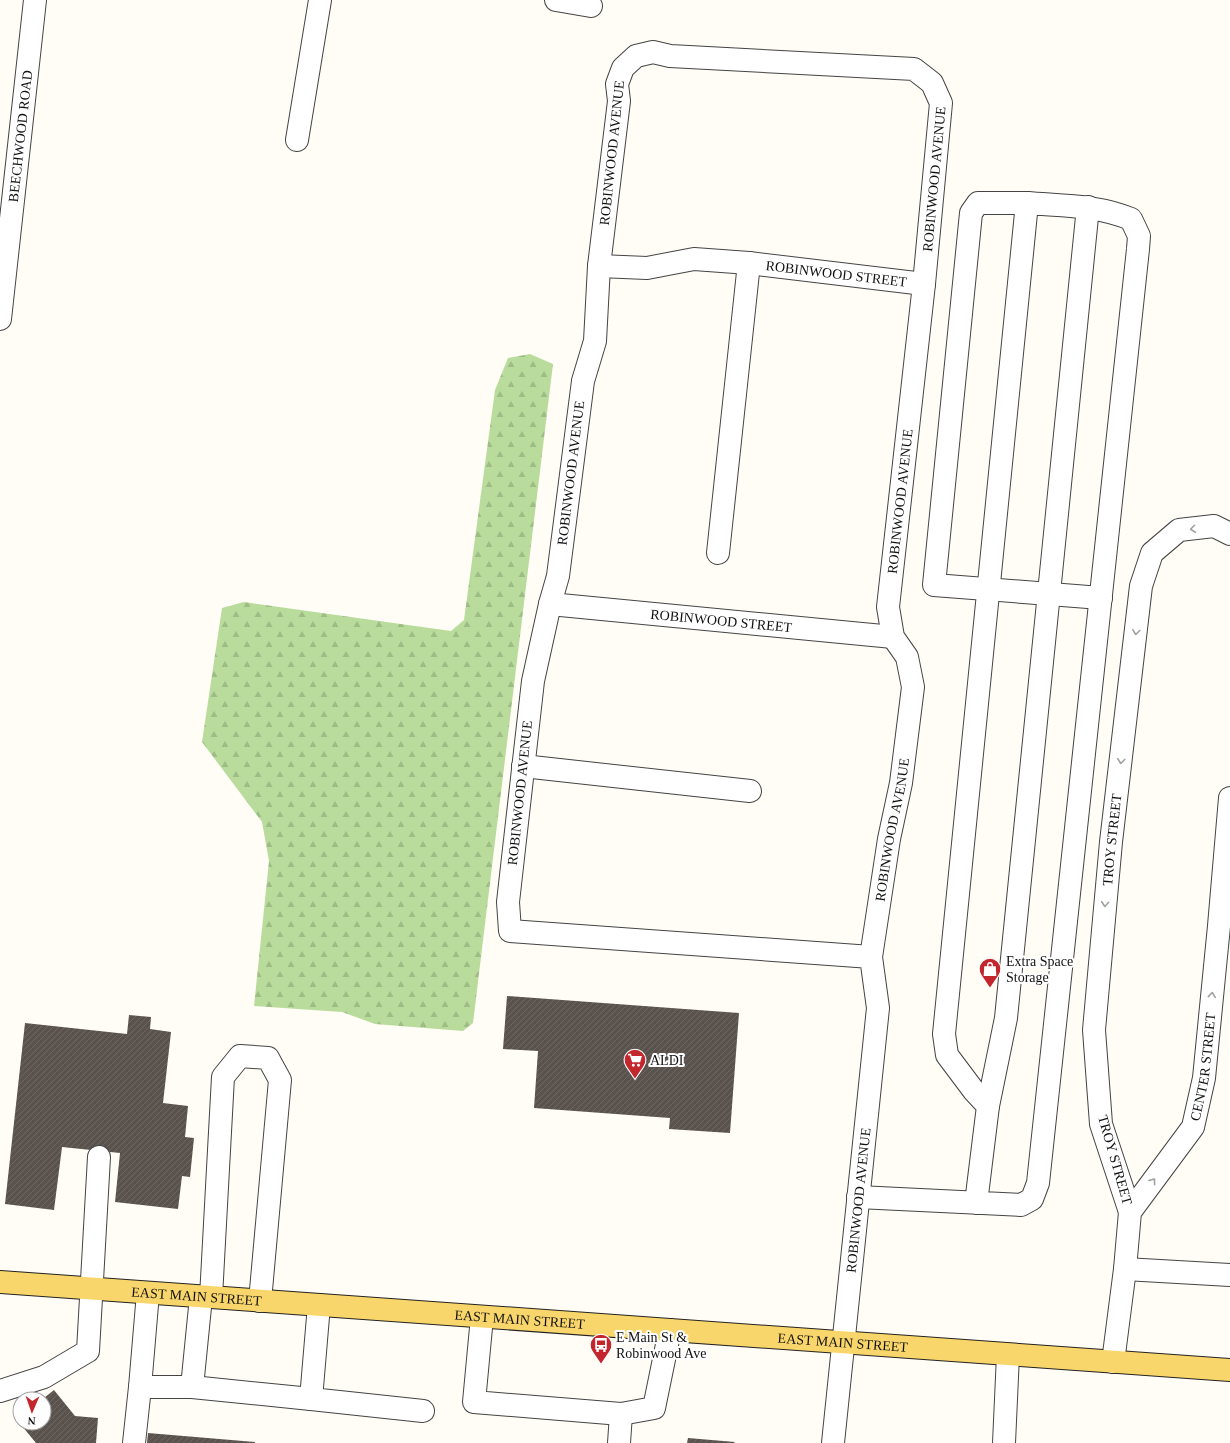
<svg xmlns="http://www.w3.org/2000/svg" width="1230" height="1443" viewBox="0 0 1230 1443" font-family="Georgia,serif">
<defs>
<pattern id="forest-firs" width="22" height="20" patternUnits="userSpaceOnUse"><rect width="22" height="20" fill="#b9dc9c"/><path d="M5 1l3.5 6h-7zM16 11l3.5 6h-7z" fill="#9ebc85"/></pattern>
<pattern id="building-hatch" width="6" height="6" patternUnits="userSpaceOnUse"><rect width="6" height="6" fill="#5a524d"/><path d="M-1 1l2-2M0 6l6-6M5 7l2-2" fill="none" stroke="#6d6662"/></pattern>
</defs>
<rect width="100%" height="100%" fill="#fffdf5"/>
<polygon fill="url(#forest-firs)" points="530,354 553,364 473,1023 463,1031 375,1024 342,1012 254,1006 269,861 262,822 202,742 222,608 244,602 451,631 464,620 495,390 508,358"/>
<g fill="url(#building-hatch)">
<polygon points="507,996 739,1013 730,1133 669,1129 670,1118 534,1108 538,1051 503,1049"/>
<polygon points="129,1015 151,1017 150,1029 171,1032 163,1103 188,1106 185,1137 194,1138 190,1177 182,1176 178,1209 115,1202 120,1153 62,1147 54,1210 5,1204 25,1023 127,1034"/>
<polygon points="54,1390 75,1416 98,1418 96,1443 36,1443 17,1420 20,1418 20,1423 44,1423 44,1398"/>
<polygon points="148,1433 255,1442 255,1443 147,1443"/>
<polygon points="688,1438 735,1442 734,1443 687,1443"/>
</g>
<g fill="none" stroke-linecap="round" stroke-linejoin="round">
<g stroke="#444" stroke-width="24">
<g id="minor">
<polyline points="556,0 591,6"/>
<polyline points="297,140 320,0"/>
<polyline points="1027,203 978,203 971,213 934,585 1101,598"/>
<path id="s1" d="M599 266 647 268 694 259 749 263 924 284"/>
<path id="s2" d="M0 319 35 0"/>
<polyline points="718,553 749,263"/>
<path id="s3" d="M550 604 893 637"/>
<polyline points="523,766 750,791"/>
<polyline points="988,1106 1006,1018 1088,207"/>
<path d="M858 1197 1021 1205 1032 1199 1038 1183 1138 249 1139 236 1131 219C1098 205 1062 206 1027 203L944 1034 947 1055 974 1091 988 1106 976 1203"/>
<path id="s4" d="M1130 1212 1101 1124 1094 1030 1111 842 1141 586 1152 553 1179 530 1214 526 1230 534"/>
<polyline points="1125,1269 1230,1275"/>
<polyline points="148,1293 140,1387 192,1387 311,1399"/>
<polyline points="211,1297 223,1077 240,1056 268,1058 280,1080 260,1301"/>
<polyline points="319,1305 311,1399 423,1411"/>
<polyline points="482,1317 474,1402 621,1414 654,1408 670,1330"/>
<path id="s5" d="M1113 1362 1125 1269 1130 1212 1193 1127 1204 1078 1219 926 1230 798"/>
<polyline points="192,1387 201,1297"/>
<polyline points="0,1391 44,1377 88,1351 99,1157"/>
<polyline points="134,1443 140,1387"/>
<polyline points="619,1443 621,1414"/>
<path id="s6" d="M833 1443 878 1008 871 957 889 839 901 783 913 687 907 657 893 637 888 607 924 284 941 103 932 83 914 69 670 56 653 52 636 56 623 68 617 84 619 101 599 266 595 341 583 381 558 576 550 604 533 681 508 902 510 931 871 957"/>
<polyline points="1004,1443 1008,1355"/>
</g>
</g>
<g stroke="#222" stroke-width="24">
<g id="major">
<path id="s7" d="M0 1282 1230 1370"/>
</g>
</g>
<use href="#minor" stroke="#fff" stroke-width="22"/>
<use href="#major" stroke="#f9d66b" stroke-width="22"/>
</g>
<defs><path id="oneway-chevron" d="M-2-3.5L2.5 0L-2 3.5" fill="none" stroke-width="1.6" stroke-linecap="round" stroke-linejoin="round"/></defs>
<g stroke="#a0a0a0">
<use href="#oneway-chevron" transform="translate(1193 529) rotate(173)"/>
<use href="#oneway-chevron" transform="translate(1136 632) rotate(97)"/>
<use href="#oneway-chevron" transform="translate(1121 761) rotate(97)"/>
<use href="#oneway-chevron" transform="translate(1105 904) rotate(95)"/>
<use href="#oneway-chevron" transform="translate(1212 995) rotate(-84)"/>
<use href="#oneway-chevron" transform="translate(1153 1181) rotate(-53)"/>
</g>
<defs>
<g id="shop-pin" transform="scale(1.15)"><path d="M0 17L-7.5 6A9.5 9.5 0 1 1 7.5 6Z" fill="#c4262e" stroke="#fff"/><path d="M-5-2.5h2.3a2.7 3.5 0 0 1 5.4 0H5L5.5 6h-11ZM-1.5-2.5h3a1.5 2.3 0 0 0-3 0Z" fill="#fff"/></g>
<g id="supermarket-pin" transform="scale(1.15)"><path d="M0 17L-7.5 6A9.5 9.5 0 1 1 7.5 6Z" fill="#c4262e" stroke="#fff"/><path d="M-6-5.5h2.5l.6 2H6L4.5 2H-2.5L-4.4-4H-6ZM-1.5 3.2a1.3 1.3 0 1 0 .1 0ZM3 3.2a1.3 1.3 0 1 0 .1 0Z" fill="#fff"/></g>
<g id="bus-pin" transform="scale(1.15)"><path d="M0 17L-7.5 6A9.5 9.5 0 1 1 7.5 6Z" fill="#c4262e" stroke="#fff"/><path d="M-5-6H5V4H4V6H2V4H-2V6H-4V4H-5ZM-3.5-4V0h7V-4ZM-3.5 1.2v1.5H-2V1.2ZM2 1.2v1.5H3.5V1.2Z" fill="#fff"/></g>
</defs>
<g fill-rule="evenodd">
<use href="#shop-pin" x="990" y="969"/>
<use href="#supermarket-pin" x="635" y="1060"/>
<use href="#bus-pin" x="601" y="1345"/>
</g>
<g text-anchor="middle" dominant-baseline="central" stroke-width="4" stroke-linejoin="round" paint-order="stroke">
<g font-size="14" fill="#111" stroke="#fff">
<text stroke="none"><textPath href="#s2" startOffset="184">BEECHWOOD ROAD</textPath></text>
<text transform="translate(612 153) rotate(-84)">ROBINWOOD AVENUE</text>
<text stroke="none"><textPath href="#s6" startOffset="1278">ROBINWOOD AVENUE</textPath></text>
<text stroke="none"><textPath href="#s1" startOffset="239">ROBINWOOD STREET</textPath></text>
<text transform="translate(571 473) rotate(-83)">ROBINWOOD AVENUE</text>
<text stroke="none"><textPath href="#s6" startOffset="954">ROBINWOOD AVENUE</textPath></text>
<text stroke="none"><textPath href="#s3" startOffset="172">ROBINWOOD STREET</textPath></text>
<text transform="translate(520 793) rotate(-84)">ROBINWOOD AVENUE</text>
<text stroke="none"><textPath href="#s6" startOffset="618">ROBINWOOD AVENUE</textPath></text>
<text stroke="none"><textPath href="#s4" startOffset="378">TROY STREET</textPath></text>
<text stroke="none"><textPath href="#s5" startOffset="318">CENTER STREET</textPath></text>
<text transform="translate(1115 1160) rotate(74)">TROY STREET</text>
<text stroke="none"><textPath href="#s6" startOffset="244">ROBINWOOD AVENUE</textPath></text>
<text stroke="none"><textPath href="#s7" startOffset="197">EAST MAIN STREET</textPath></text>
<text stroke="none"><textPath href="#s7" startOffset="521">EAST MAIN STREET</textPath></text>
<text stroke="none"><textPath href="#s7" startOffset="845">EAST MAIN STREET</textPath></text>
</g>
<g font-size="14" fill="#111" stroke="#fff" text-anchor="start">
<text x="1006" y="961">Extra Space<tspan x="1006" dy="16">Storage</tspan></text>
<text x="650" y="1060">ALDI</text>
<text x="616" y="1337">E Main St &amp;<tspan x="616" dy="16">Robinwood Ave</tspan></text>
</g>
</g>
<g transform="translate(32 1411) rotate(182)"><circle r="19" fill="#ffffff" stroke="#a0a0a0"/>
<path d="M0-3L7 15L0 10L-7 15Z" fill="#c4262e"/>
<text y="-6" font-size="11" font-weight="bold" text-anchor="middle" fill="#111111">N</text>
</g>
</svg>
